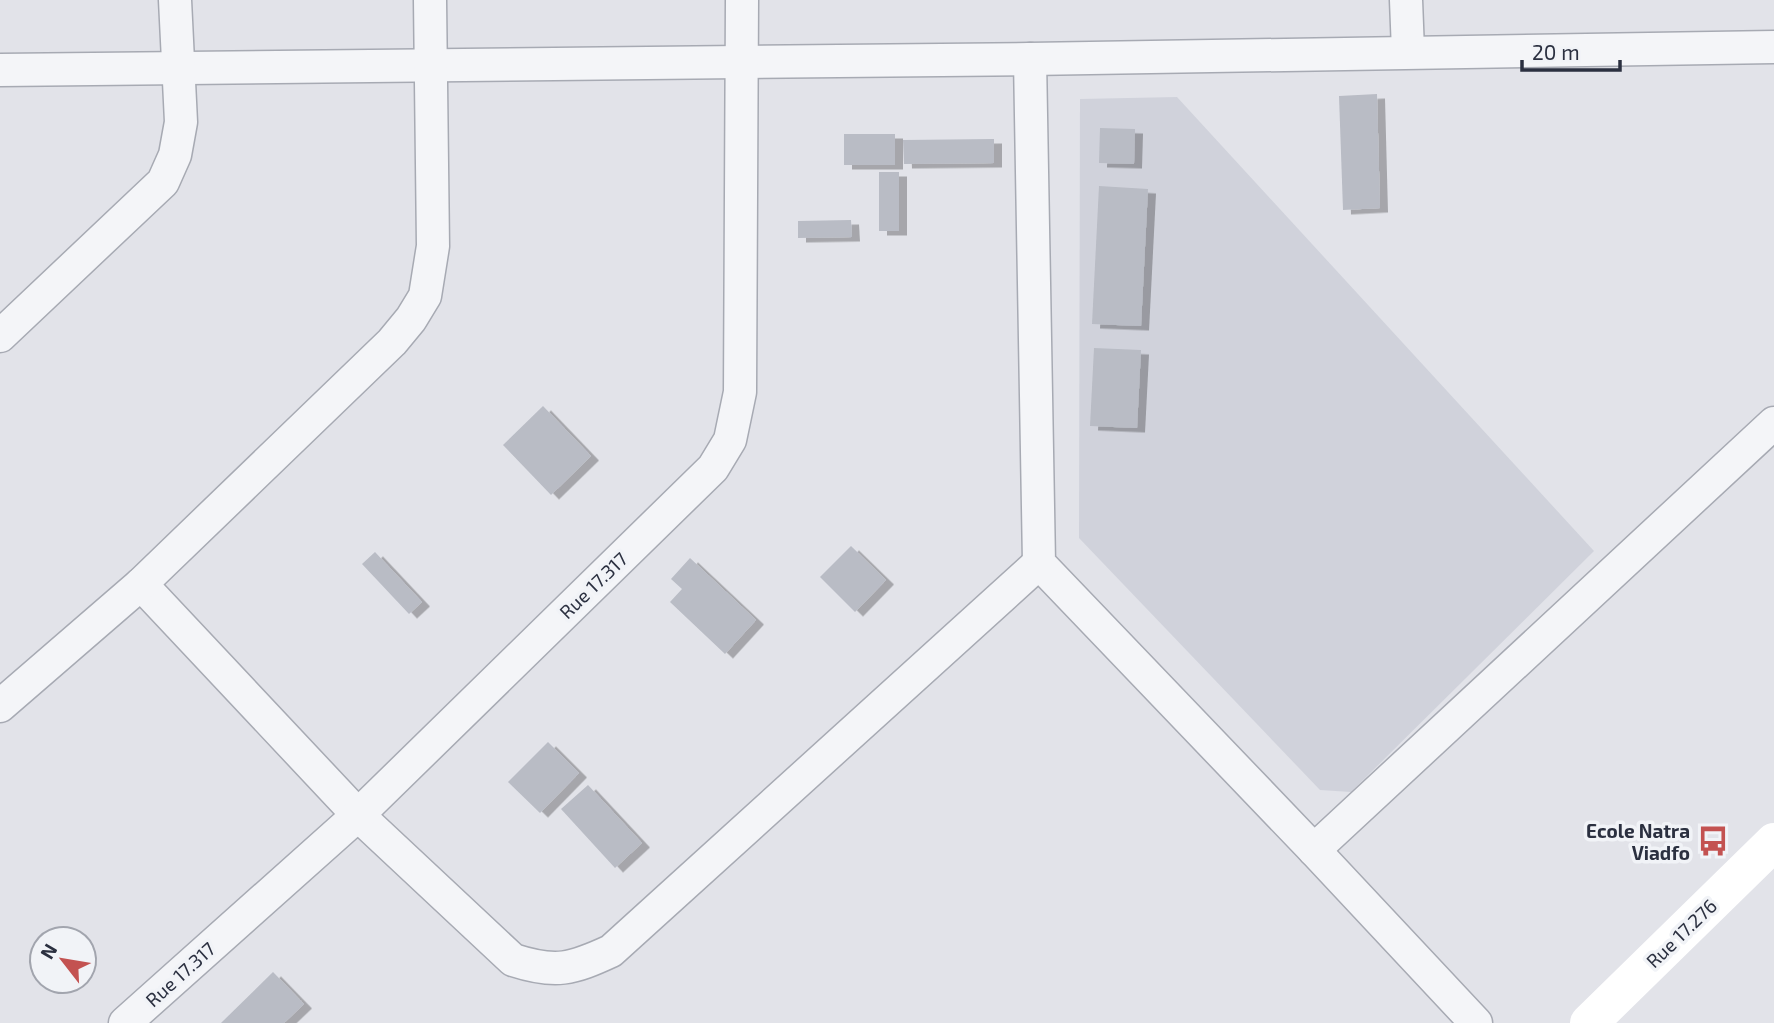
<svg xmlns="http://www.w3.org/2000/svg" width="1774" height="1023" viewBox="0 0 1774 1023" font-family="'Exo 2',sans-serif">
<defs>
<filter id="shadow"><feDropShadow dx="8" dy="4.5" stdDeviation="0" flood-color="#0004"/></filter>
</defs>
<rect width="100%" height="100%" fill="#e2e3e9"/>
<polygon fill="#d0d2db" points="1177,97 1594,551 1351,792 1320,790 1079,538 1080,99"/>
<g fill="#b9bcc5" filter="url(#shadow)">
<polygon points="1377,94 1380,208 1343,210 1339,96"/>
<polygon points="1100,128 1135,129 1134,164 1099,163"/>
<rect x="844" y="134" width="51" height="31"/>
<polygon points="994,139 994,163 904,164 903,140"/>
<rect x="879" y="172" width="20" height="59"/>
<polygon points="1099,186 1148,189 1141,326 1092,324"/>
<polygon points="851,220 852,237 798,238 798,221"/>
<polygon points="1094,348 1141,350 1137,428 1090,426"/>
<polygon points="543,406 591,456 551,495 503,445"/>
<polygon points="851,546 886,580 855,612 820,577"/>
<polygon points="375,552 422,602 409,614 362,564"/>
<polygon points="690,558 756,620 725,654 670,602 682,589 671,579"/>
<polygon points="548,742 579,773 540,813 508,782"/>
<polygon points="588,785 642,843 615,868 561,809"/>
<polygon points="273,972 304,1004 284,1023 221,1023"/>
</g>
<g fill="none" stroke-linecap="round" stroke-linejoin="round">
<g stroke="#a7aab3" stroke-width="35">
<g id="street">
<polyline points="1406,0 1408,51"/>
<polyline points="1030,59 1039,563 1314,850 1476,1023"/>
<polyline points="0,70 1030,59 1774,47"/>
<polyline points="0,336 163,182 175,155 181,122 175,0"/>
<path d="M141 584 358 815 513 960C556 974 572 969 611 951L1039 563"/>
<polyline points="0,706 141,584 392,342 411,319 425,296 433,246 430,0"/>
<polyline points="1314,850 1774,423"/>
<polyline points="125,1023 358,815 713,468 730,440 740,392 742,0"/>
</g>
</g>
<use href="#street" stroke="#f4f5f8" stroke-width="32"/>
<polyline stroke="#fff" stroke-width="38" points="1589,1023 1774,842"/>
</g>
<defs>
<g id="bus-bare" transform="scale(2.415)"><path d="M-5-6H5V4H4V6H2V4H-2V6H-4V4H-5ZM-3.5-4V0h7V-4ZM-3.5 1.2v1.5H-2V1.2ZM2 1.2v1.5H3.5V1.2Z" fill="#c35251" stroke="#f1f3f7" stroke-width="2.5" paint-order="stroke"/></g>
</defs>
<g fill-rule="evenodd">
<use href="#bus-bare" x="1713" y="841"/>
</g>
<g text-anchor="middle" dominant-baseline="central" stroke-width="7" stroke-linejoin="round" paint-order="stroke">
<g font-size="19" fill="#2b3040" stroke="#f1f3f7">
<text transform="translate(593 585) rotate(-44)">Rue 17.317</text>
<text transform="translate(1681 933) rotate(-44)">Rue 17.276</text>
<text transform="translate(180 974) rotate(-42)">Rue 17.317</text>
</g>
<g font-size="19" font-weight="bold" fill="#2b3040" stroke="#f1f3f7" text-anchor="end">
<text x="1690" y="830">Ecole Natra<tspan x="1690" dy="22">Viadfo</tspan></text>
</g>
</g>
<g transform="translate(63 960) rotate(301)"><circle r="33" fill="#f1f3f7" stroke="#a2a5ae" stroke-width="2"/>
<path d="M0-5L12 26L0 18L-12 26Z" fill="#c35251"/>
<text y="-10" font-size="19" font-weight="bold" text-anchor="middle" fill="#2b3040">N</text>
</g>
<path d="M1522 60v10h98v-10" fill="none" stroke="#2b3040" stroke-width="3.5"/>
<text x="1532" y="60" font-size="21" fill="#2b3040" stroke="#f1f3f7" stroke-width="5" paint-order="stroke">20 m</text>
</svg>
